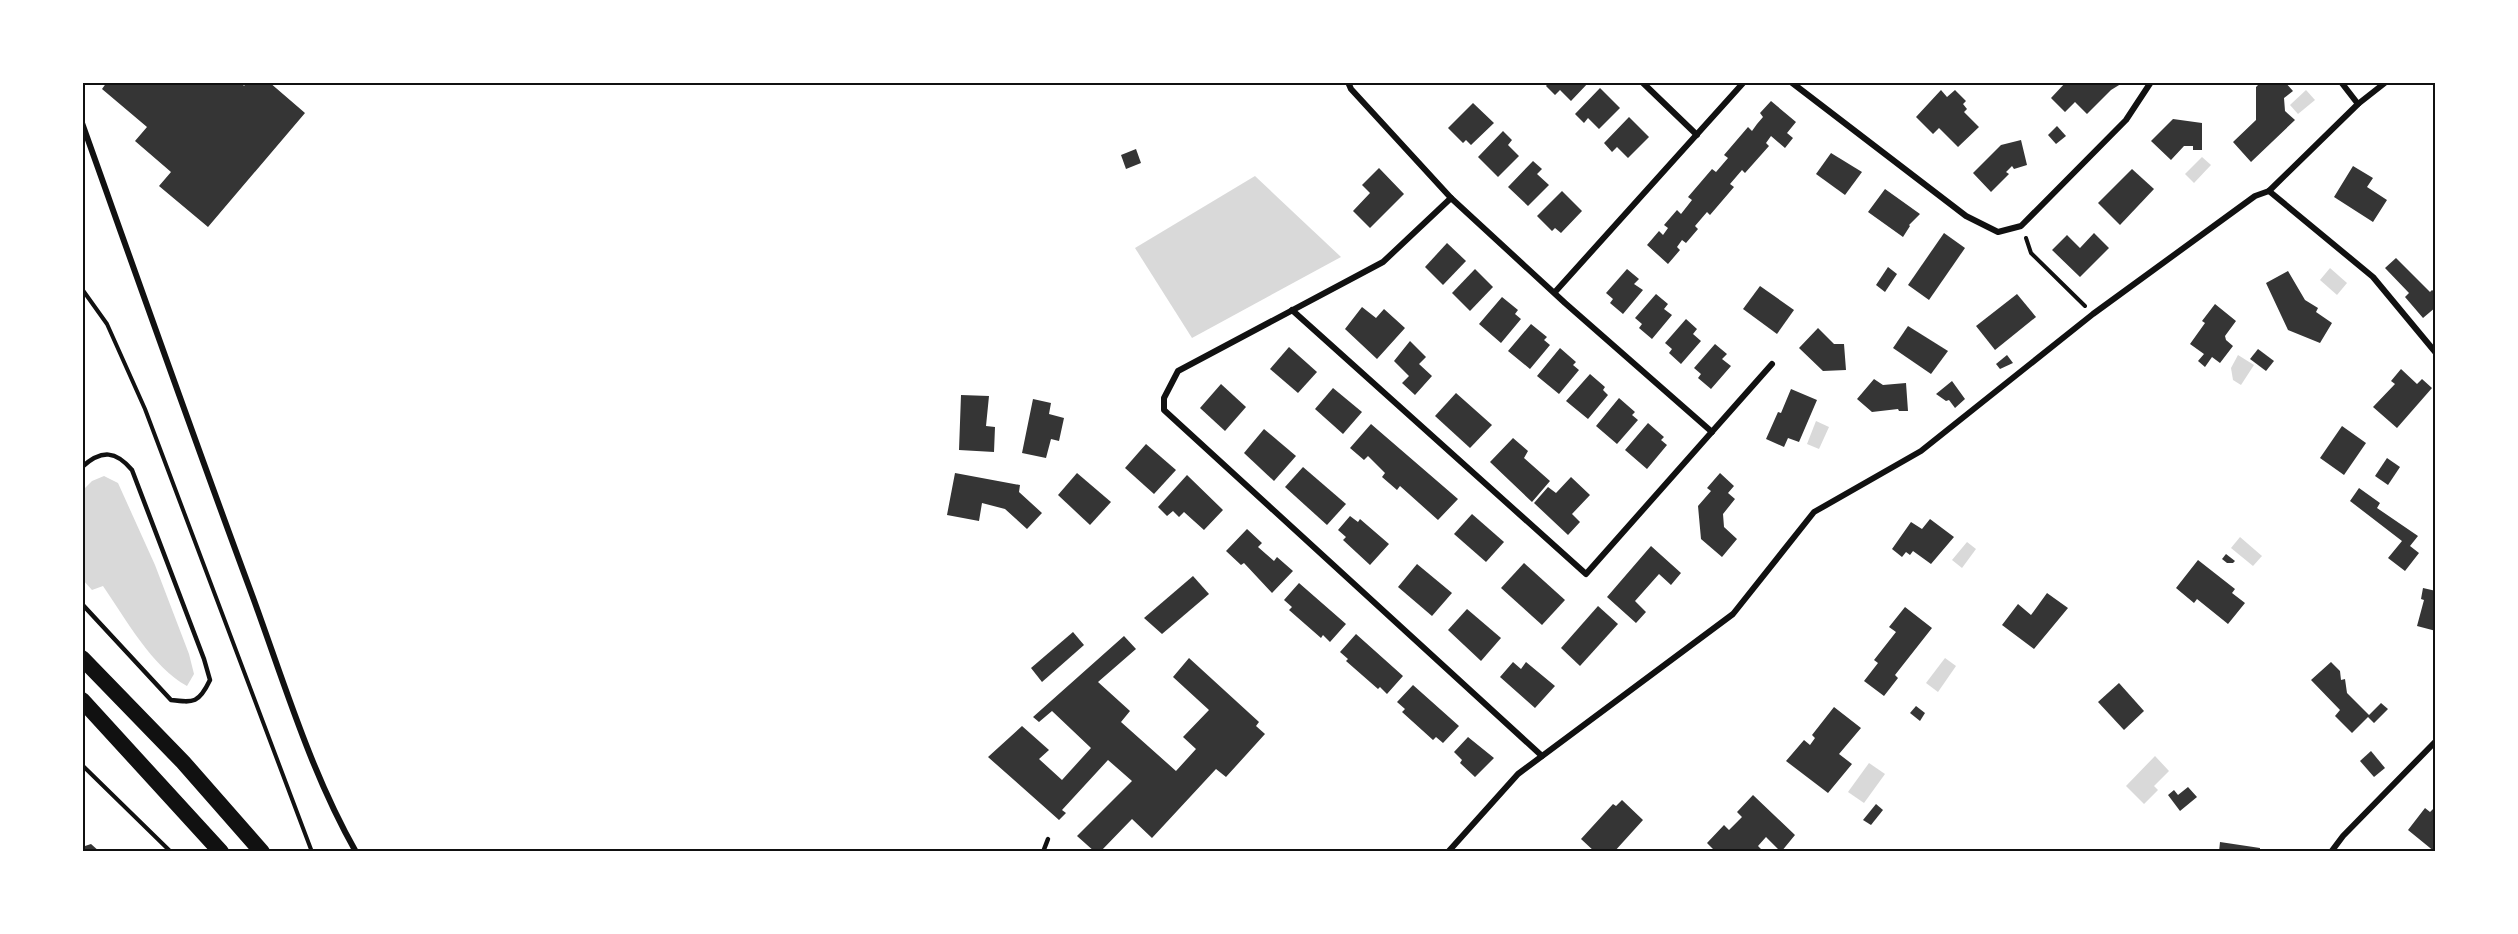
<svg xmlns="http://www.w3.org/2000/svg" width="2518" height="934" viewBox="0 0 2518 934" font-family="Inter,sans-serif">
<rect width="100%" height="100%" fill="#fff"/>
<g fill="#d9d9d9">
<polygon points="2306,90 2315,100 2298,114 2290,105"/>
<polygon points="2202,157 2211,165 2194,183 2185,174"/>
<polygon points="1255,176 1341,257 1192,338 1135,248"/>
<polygon points="2330,268 2347,283 2337,295 2320,280"/>
<polygon points="2238,355 2254,365 2241,385 2233,380 2231,368"/>
<polygon points="1816,421 1829,427 1819,449 1807,444"/>
<path d="M104 476 118 483 155 565 189 654 194 674 187 686C153 668 125 618 103 586L92 590 83 580V490L92 481Z"/>
<polygon points="2240,537 2262,556 2253,566 2231,548"/>
<polygon points="1967,542 1976,549 1962,568 1952,560"/>
<polygon points="1945,658 1956,666 1938,692 1926,683"/>
<polygon points="2155,756 2169,771 2154,786 2158,790 2144,804 2126,786"/>
<polygon points="1869,763 1885,774 1864,803 1848,792"/>
</g>
<g fill="#353535">
<polygon points="107,82 241,82 244,86 247,82 269,82 305,113 208,227 159,186 171,172 135,141 147,127 102,89"/>
<polygon points="1549,82 1589,82 1571,101 1560,90 1555,95 1546,86"/>
<polygon points="2066,82 2124,82 2111,90 2087,114 2075,102 2065,112 2051,98"/>
<polygon points="2261,82 2285,82 2293,91 2284,98 2285,111 2295,120 2251,162 2233,142 2256,120 2256,87"/>
<polygon points="1600,88 1620,108 1599,129 1588,118 1584,123 1575,114"/>
<polygon points="1941,90 1947,97 1955,90 1966,101 1963,104 1967,109 1964,112 1979,127 1958,147 1939,128 1933,134 1916,117"/>
<polygon points="1771,101 1796,122 1787,133 1793,138 1785,148 1771,136 1766,143 1769,146 1745,173 1742,170 1730,184 1734,187 1710,215 1707,212 1695,226 1698,229 1686,243 1682,240 1677,247 1680,250 1668,264 1647,245 1659,231 1663,235 1668,228 1664,225 1677,210 1681,214 1692,200 1688,197 1712,169 1716,172 1728,158 1724,155 1748,127 1752,131 1757,124 1763,117 1760,113"/>
<polygon points="1473,103 1494,123 1471,145 1466,140 1463,143 1448,128"/>
<polygon points="1629,117 1649,137 1628,158 1617,147 1612,152 1604,143"/>
<polygon points="2173,119 2202,123 2202,150 2193,150 2193,146 2184,146 2171,160 2151,141"/>
<polygon points="2057,126 2066,136 2056,144 2048,135"/>
<polygon points="1503,131 1512,140 1508,145 1519,156 1498,177 1478,157"/>
<polygon points="2021,140 2027,165 2014,169 2012,166 2006,172 2009,174 1991,192 1973,173 2001,145"/>
<polygon points="1136,149 1141,163 1126,169 1121,155"/>
<polygon points="1831,153 1862,172 1845,195 1816,174"/>
<polygon points="1533,161 1542,169 1537,174 1549,185 1528,206 1508,187"/>
<polygon points="2353,166 2373,178 2367,187 2387,200 2373,222 2334,197"/>
<polygon points="1379,168 1404,194 1370,228 1353,211 1370,193 1362,185"/>
<polygon points="2132,169 2154,189 2120,225 2098,203"/>
<polygon points="1885,189 1920,214 1909,225 1910,226 1903,237 1868,212"/>
<polygon points="1562,191 1582,211 1561,233 1555,228 1552,231 1537,216"/>
<polygon points="1944,233 1965,248 1929,300 1908,285"/>
<polygon points="2094,233 2109,248 2080,277 2052,250 2067,235 2080,248"/>
<polygon points="1447,243 1466,261 1443,285 1425,267"/>
<polygon points="2396,258 2430,292 2432,290 2436,293 2436,307 2423,318 2405,297 2409,293 2385,268"/>
<polygon points="1888,267 1897,274 1885,292 1876,285"/>
<polygon points="1475,269 1493,287 1470,311 1452,293"/>
<polygon points="1627,269 1639,279 1634,284 1643,290 1623,314 1610,303 1613,299 1606,293"/>
<polygon points="2288,271 2305,300 2318,308 2316,312 2332,323 2320,343 2288,330 2266,283"/>
<polygon points="1760,286 1794,310 1777,334 1743,309"/>
<polygon points="1656,294 1668,304 1664,309 1672,315 1652,339 1639,328 1642,324 1635,318"/>
<polygon points="2017,294 2036,317 1995,350 1976,326"/>
<polygon points="1502,297 1518,310 1515,314 1521,319 1501,343 1479,324"/>
<polygon points="2215,304 2236,321 2225,336 2226,340 2233,346 2220,363 2212,357 2205,367 2198,361 2204,354 2190,344 2205,323 2202,321"/>
<polygon points="1362,307 1376,318 1384,309 1405,328 1377,359 1345,329"/>
<polygon points="1686,319 1697,329 1693,334 1701,341 1681,364 1669,353 1672,349 1665,343"/>
<polygon points="1531,324 1547,337 1544,340 1550,345 1530,369 1508,351"/>
<polygon points="1908,326 1948,351 1931,374 1893,348"/>
<polygon points="1818,328 1834,344 1844,344 1846,370 1823,371 1799,348"/>
<polygon points="1410,341 1426,357 1419,364 1432,376 1415,395 1402,383 1409,376 1394,361"/>
<polygon points="1715,344 1727,354 1722,359 1731,366 1711,389 1698,378 1701,374 1694,368"/>
<polygon points="1289,347 1317,372 1298,393 1270,369"/>
<polygon points="1560,348 1576,362 1573,365 1579,370 1559,394 1537,376"/>
<polygon points="2258,349 2274,361 2266,371 2250,359"/>
<polygon points="2007,355 2013,363 2000,369 1996,364"/>
<polygon points="2401,369 2417,384 2422,379 2432,388 2397,428 2373,407 2395,384 2391,381"/>
<polygon points="1590,374 1605,387 1603,390 1608,395 1588,419 1566,401"/>
<polygon points="1874,379 1883,385 1906,383 1908,411 1899,411 1898,409 1872,412 1857,399"/>
<polygon points="1952,381 1965,399 1955,408 1949,400 1946,401 1936,394"/>
<polygon points="1221,384 1246,407 1225,431 1200,408"/>
<polygon points="1333,388 1362,412 1343,434 1315,409"/>
<polygon points="1791,389 1817,400 1799,442 1788,438 1784,447 1766,439 1778,412 1781,413"/>
<polygon points="1456,393 1492,425 1470,448 1435,416"/>
<polygon points="961,395 989,396 986,426 995,427 994,452 959,450"/>
<polygon points="1619,398 1635,412 1632,415 1638,420 1617,444 1596,426"/>
<polygon points="1033,399 1051,403 1049,414 1064,418 1059,441 1051,439 1046,458 1022,453"/>
<polygon points="1648,423 1664,437 1661,440 1667,445 1647,469 1625,450"/>
<polygon points="1371,424 1458,499 1438,520 1400,486 1397,490 1382,477 1385,473 1368,456 1364,460 1350,448"/>
<polygon points="2342,426 2366,443 2344,475 2320,458"/>
<polygon points="1264,429 1296,456 1274,481 1244,453"/>
<polygon points="1513,438 1528,451 1524,458 1550,481 1532,502 1490,462"/>
<polygon points="1146,444 1176,470 1154,494 1125,468"/>
<polygon points="2387,458 2400,467 2388,485 2375,476"/>
<polygon points="1303,467 1346,504 1327,525 1285,487"/>
<polygon points="955,473 1020,485 1019,492 1042,513 1027,529 1005,509 982,503 979,521 947,515"/>
<polygon points="1077,473 1111,502 1090,525 1058,495"/>
<polygon points="1720,473 1734,486 1728,493 1735,499 1723,514 1724,527 1737,539 1722,557 1701,539 1698,506 1711,491 1707,488"/>
<polygon points="1187,475 1223,510 1204,530 1184,512 1179,517 1173,511 1167,516 1158,507"/>
<polygon points="1571,477 1590,495 1572,514 1580,522 1568,535 1534,503 1548,487 1556,493"/>
<polygon points="2359,488 2380,503 2377,508 2418,536 2410,546 2419,553 2405,571 2388,558 2402,541 2350,501"/>
<polygon points="1472,514 1504,542 1486,562 1454,534"/>
<polygon points="1350,516 1358,522 1360,519 1389,544 1370,565 1343,540 1346,537 1338,530"/>
<polygon points="1930,519 1954,537 1931,564 1913,551 1910,555 1906,552 1902,557 1892,549 1911,522 1922,529"/>
<polygon points="1247,529 1262,543 1258,547 1274,561 1277,557 1293,571 1272,593 1244,563 1241,565 1226,551"/>
<polygon points="1651,546 1681,573 1671,585 1659,574 1635,601 1646,612 1636,623 1607,597"/>
<polygon points="2226,554 2235,561 2233,563 2227,563 2222,559"/>
<polygon points="2198,560 2235,589 2232,593 2245,603 2228,624 2197,599 2194,603 2176,588"/>
<polygon points="1524,563 1565,600 1542,625 1501,588"/>
<polygon points="1417,564 1452,593 1432,616 1398,587"/>
<polygon points="1193,576 1209,594 1162,634 1144,618"/>
<polygon points="1299,583 1346,624 1330,642 1323,635 1321,638 1289,610 1292,607 1284,600"/>
<polygon points="2423,588 2436,591 2436,631 2417,626 2424,600 2421,599"/>
<polygon points="2047,593 2068,608 2034,649 2002,625 2018,604 2031,615"/>
<polygon points="1598,606 1618,624 1580,666 1561,648"/>
<polygon points="1905,607 1932,628 1895,675 1898,678 1884,696 1864,681 1878,663 1874,660 1896,632 1889,627"/>
<polygon points="1467,609 1501,638 1481,661 1448,630"/>
<polygon points="1073,632 1084,645 1042,682 1031,668"/>
<polygon points="1356,634 1403,676 1387,694 1380,687 1378,689 1346,661 1348,659 1340,652"/>
<polygon points="1124,636 1136,649 1098,682 1130,711 1121,722 1176,771 1196,749 1183,737 1209,710 1173,677 1189,658 1259,722 1256,726 1265,734 1226,777 1216,769 1152,838 1132,819 1100,852 1095,852 1077,836 1132,781 1108,760 1062,810 1066,813 1059,820 988,757 1022,726 1049,750 1039,759 1062,780 1091,748 1052,711 1039,722 1033,717"/>
<polygon points="1513,662 1521,669 1526,662 1555,686 1535,708 1500,677"/>
<polygon points="2331,662 2340,671 2341,680 2345,679 2347,693 2369,715 2381,703 2388,709 2374,723 2368,717 2352,733 2335,716 2340,710 2311,680"/>
<polygon points="2119,683 2144,711 2124,730 2098,702"/>
<polygon points="1413,685 1459,726 1443,743 1436,737 1433,740 1402,712 1405,709 1397,702"/>
<polygon points="1916,706 1925,713 1920,721 1910,713"/>
<polygon points="1834,707 1861,728 1839,754 1852,764 1828,793 1786,761 1804,740 1810,745 1815,738 1812,735"/>
<polygon points="1468,737 1494,758 1475,777 1460,763 1462,760 1454,752"/>
<polygon points="2371,751 2385,768 2374,777 2360,761"/>
<polygon points="2188,787 2197,797 2180,811 2168,795 2174,790 2178,795"/>
<polygon points="1753,795 1795,835 1781,852 1766,837 1758,846 1764,852 1716,852 1707,843 1724,825 1729,830 1742,817 1737,812"/>
<polygon points="1622,800 1643,820 1614,852 1595,852 1581,839 1613,804 1616,806"/>
<polygon points="1876,804 1883,810 1871,825 1863,820"/>
<polygon points="2436,806 2436,852 2435,852 2408,830 2425,808 2430,812"/>
<polygon points="2220,842 2260,848 2260,852 2219,852"/>
<polygon points="91,844 100,852 82,852 82,847"/>
</g>
<g fill="none" stroke-linecap="round" stroke-linejoin="round">
<g stroke="#111" stroke-width="4">
<polyline points="2026,238 2031,253 2085,306"/>
<polyline points="82,289 107,324 145,409 312,852"/>
<polyline points="82,765 171,852"/>
</g>
<g stroke="#111" stroke-width="4.5">
<path d="M82 467C102 449 116 451 132 470L204 659 210 680C199 703 194 703 171 700L82 604"/>
<polyline points="1043,852 1048,839"/>
</g>
<g stroke="#111" stroke-width="6">
<polyline points="1348,82 1351,89 1451,198 1565,303 1712,432"/>
<polyline points="1642,82 1697,135"/>
<polyline points="1791,82 1966,216 1998,232 2021,226 2126,120 2151,82"/>
<polyline points="2341,82 2358,104"/>
<path d="M82 123C138 280 193 436 251 592 283 679 310 771 356 852"/>
<polyline points="2269,191 2373,277 2436,353"/>
<polyline points="1451,198 1383,262 1178,371 1164,398 1164,410 1542,756"/>
<polyline points="1555,292 1744,82"/>
<polyline points="1292,310 1586,574 1772,364"/>
<polyline points="1448,852 1518,774 1733,614 1814,512 1921,451 2093,314 2255,196 2269,191 2358,104 2386,82"/>
<polyline points="2331,852 2343,836 2436,741"/>
</g>
<g stroke="#111" stroke-width="16">
<polyline points="82,658 183,762 262,852"/>
<polyline points="82,700 221,852"/>
</g>
</g>
<rect width="2518" height="934" fill="none" stroke="#ffffff" stroke-width="168"/>
<rect x="84" y="84" width="2350" height="766" fill="none" stroke="#111" stroke-width="2"/>
</svg>
